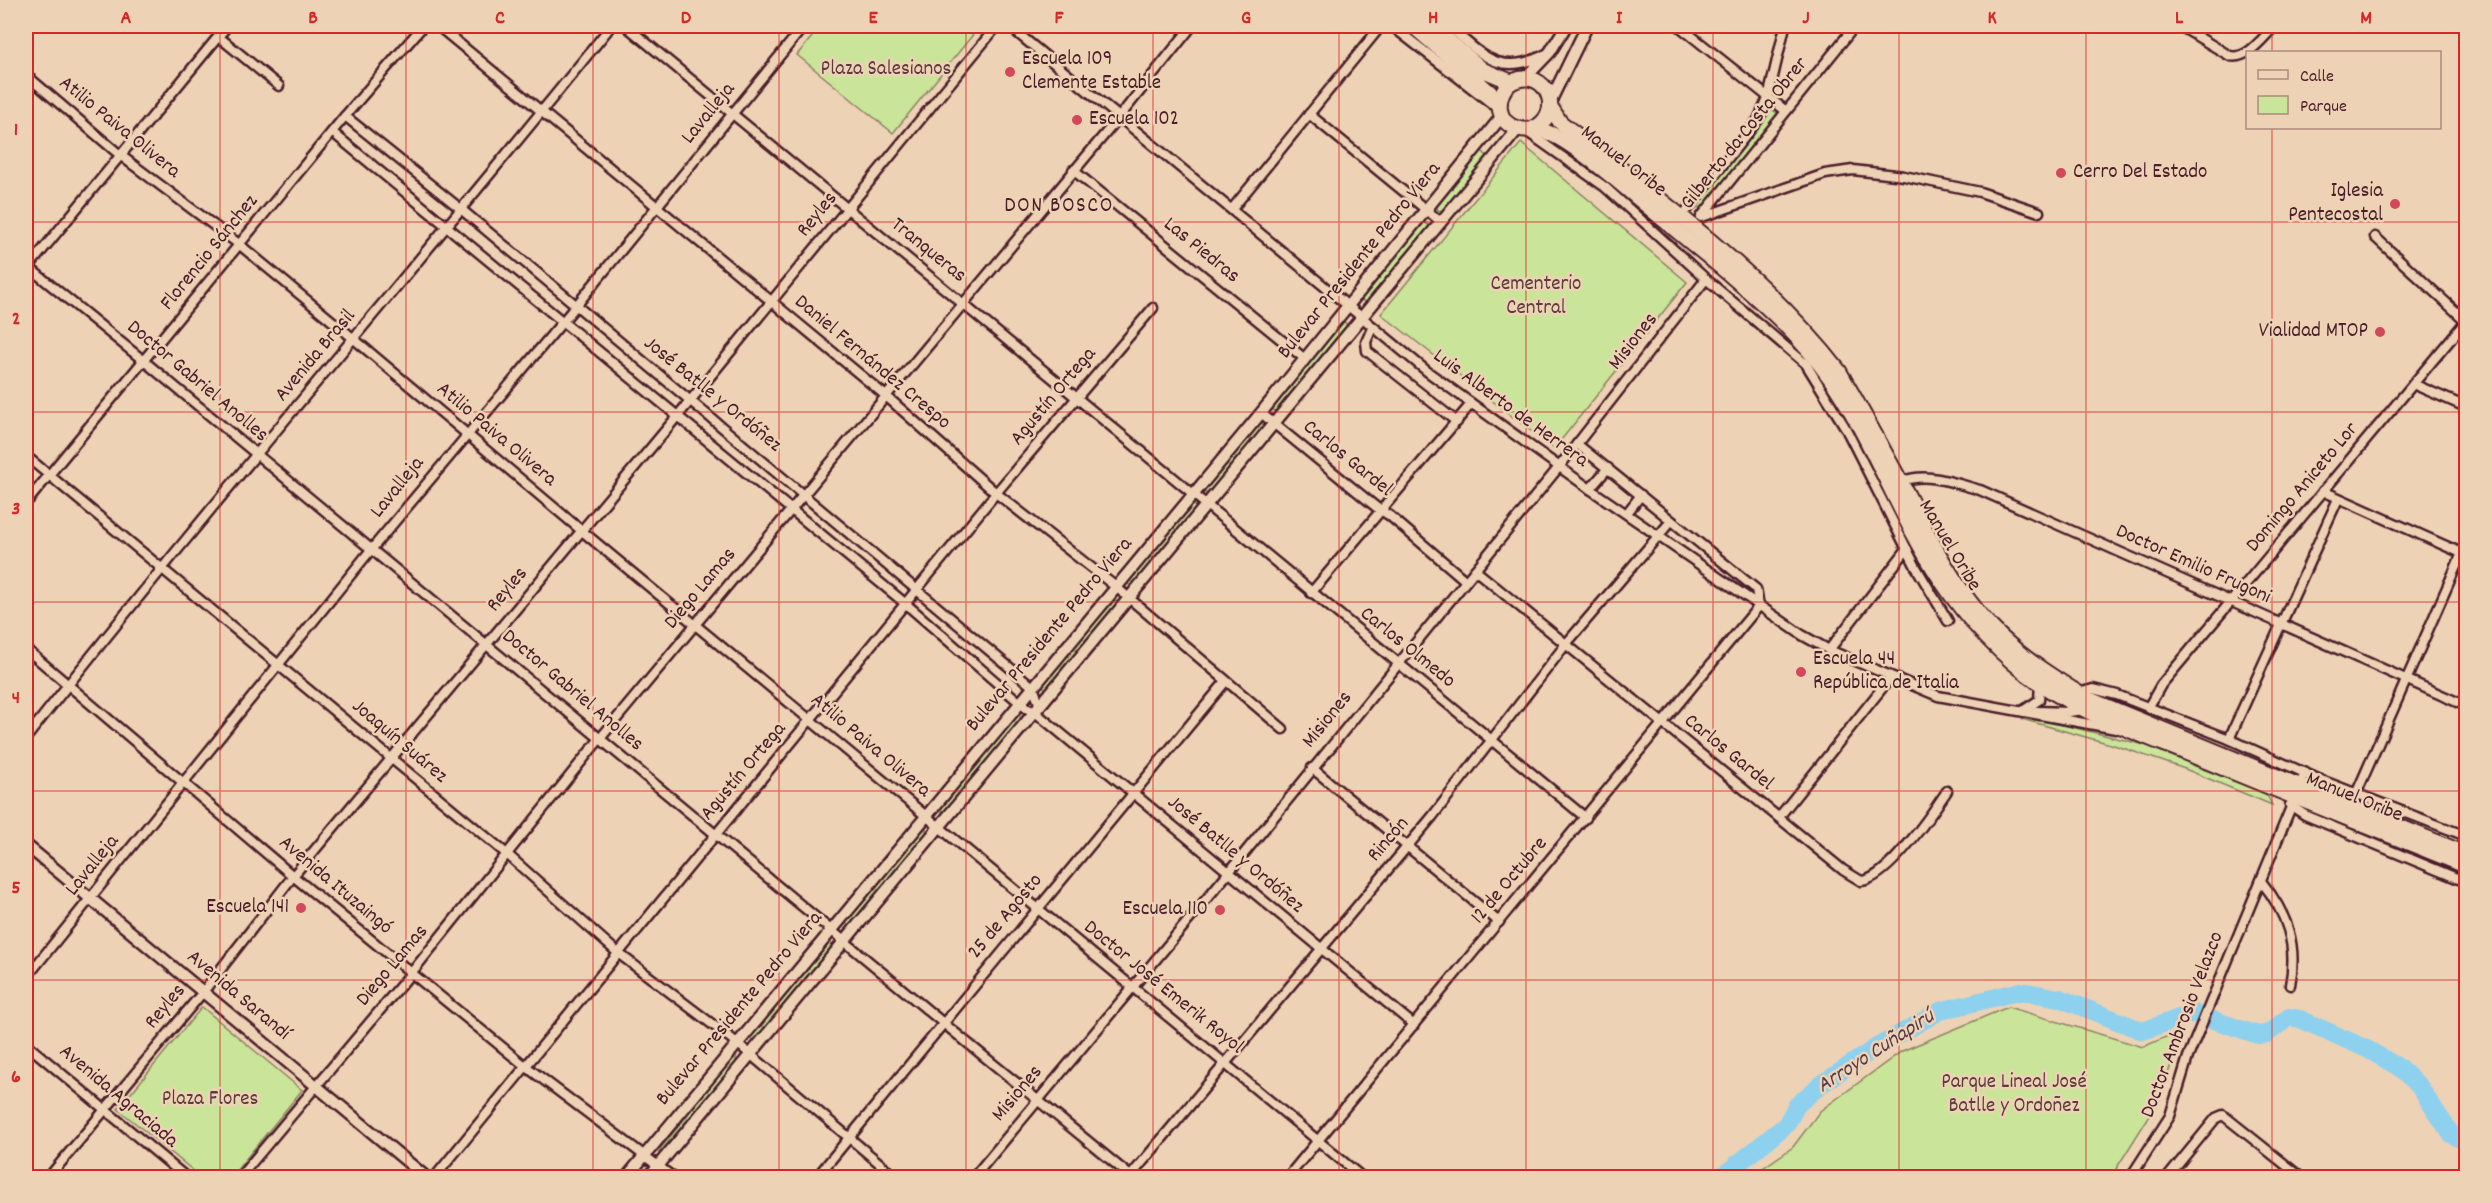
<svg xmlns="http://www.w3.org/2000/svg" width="2492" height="1203" viewBox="0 0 2492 1203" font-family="Dekko,sans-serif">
<rect width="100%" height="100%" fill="#eed2b5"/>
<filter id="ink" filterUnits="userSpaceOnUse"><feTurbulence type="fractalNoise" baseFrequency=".0167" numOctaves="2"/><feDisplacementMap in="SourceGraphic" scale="12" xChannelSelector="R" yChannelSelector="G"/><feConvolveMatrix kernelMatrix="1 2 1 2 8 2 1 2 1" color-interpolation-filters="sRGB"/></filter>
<g filter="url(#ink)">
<g fill="#cae49a" stroke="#8a8262" stroke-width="1.5">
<polygon points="821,26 980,26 893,133 797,55"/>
<polygon points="1772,110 1778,113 1776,118 1702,209 1699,209 1699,204"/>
<polygon points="1521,143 1687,282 1554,449 1381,314"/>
<polygon points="1482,151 1488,157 1444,211 1438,210 1436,206"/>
<polygon points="1423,222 1429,225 1429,228 1367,302 1364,302 1360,297"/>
<polygon points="1340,321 1346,323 1346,327 1277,411 1274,411 1271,406"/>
<polygon points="1258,422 1263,424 1263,427 1210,493 1204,493 1203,491"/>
<polygon points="1191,503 1196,506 1195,511 1134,585 1129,585 1127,580"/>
<polygon points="1113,599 1116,600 1116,606 1048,688 1043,687 1041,685"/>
<polygon points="1018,713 1021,719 946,811 940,811 938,809"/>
<polygon points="2022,719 2051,722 2157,748 2192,765 2266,793 2272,805 2185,769 2114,745"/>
<polygon points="923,828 926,828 926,834 852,924 846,925 845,922"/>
<polygon points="826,943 831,943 832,947 755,1040 750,1039 749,1037"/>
<polygon points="202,1007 302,1090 231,1177 201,1177 118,1109"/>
<polygon points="2008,1007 2143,1047 2182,1030 2160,1099 2111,1177 1750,1177 1793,1147 1820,1111 1902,1051"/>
<polygon points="733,1056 736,1057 736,1062 659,1154 658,1152 686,1117 695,1100"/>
</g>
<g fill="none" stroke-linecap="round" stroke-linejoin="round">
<polyline stroke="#8dd1ef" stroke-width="18" points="1720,1178 1786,1125 1797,1105 1819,1086 1875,1048 1940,1011 2021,991 2059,998 2143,1031 2193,1013 2258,1035 2267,1034 2289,1017 2300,1019 2367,1049 2400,1068 2419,1086 2451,1134 2466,1142"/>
<g stroke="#4a1f2b" stroke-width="13">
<g id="minor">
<polyline points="438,26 886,396 996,493 1116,587 1283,729"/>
<polyline points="626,26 1586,818"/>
<polyline points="1009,26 1428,372 1590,489 1802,635 1829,650 1938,696 2116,729"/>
<polyline points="1392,26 1500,110"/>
<path d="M1448 26C1482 54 1498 78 1544 55"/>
<polyline points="1679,26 1786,111"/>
<path d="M2180 26 2230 56C2248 60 2263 37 2275 26"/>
<polyline points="219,37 279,86"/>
<polyline points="26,75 120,155 240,245 354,339 582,531 1363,1178"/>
<polyline points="1309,114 1441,222"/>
<polyline points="345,116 462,210 1033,687 1039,703 1036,709"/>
<polyline points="1526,131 1605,187 1706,279 1806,364 1845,427 1916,567 1948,621"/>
<polyline points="332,132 906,604 1026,708 1035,712 1414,1025"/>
<polyline points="1073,170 1305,359"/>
<polyline points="1232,209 1381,26"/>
<polyline points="1701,217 1855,26"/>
<polyline points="1702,217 1825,174 1853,170 1904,176 1980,192 2039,212"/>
<polyline points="1680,219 1758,120 1768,98 1785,26"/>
<polyline points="2375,237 2466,321"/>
<polyline points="26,265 144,361 942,1022 1133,1178"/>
<polyline points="26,270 227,26"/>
<polyline points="1372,328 1366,342 1367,351 1457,422"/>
<polyline points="2413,384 2466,407"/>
<polyline points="1261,413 1376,507 1390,516 1466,581"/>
<polyline points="26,456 508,855 618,953 737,1043 897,1178"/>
<path d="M1900 482C1927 471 1954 483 1980 490L2466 706"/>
<polyline points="1590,489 1608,468"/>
<polyline points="2323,491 2466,555"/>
<polyline points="26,503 345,116 423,26"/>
<polyline points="1627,513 1641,495"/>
<path d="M1475 570 1843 870 1861 881C1887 880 1933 812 1947 791"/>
<polyline points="1311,593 1471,404"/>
<polyline points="26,649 293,876 524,1065 674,1178"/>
<polyline points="1829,650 1907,549"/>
<polyline points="2078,693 2093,689 2117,695 2229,739 2316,778 2466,836"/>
<polyline points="2148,708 2161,685 2466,321"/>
<polyline points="2024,710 2039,700 2040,684"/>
<polyline points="2036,711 2069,712 2083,710"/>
<path d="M26 738C216 496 419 265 611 26"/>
<polyline points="2229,739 2338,499"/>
<polyline points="1312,768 1499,922"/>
<polyline points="2357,792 2466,544"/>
<polyline points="2290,805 2305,815 2466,882"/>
<polyline points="1779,817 1891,677"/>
<path d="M2261 881C2287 913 2298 945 2290 985"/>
<polyline points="26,978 365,557 575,307 804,26"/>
<polyline points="26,1044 187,1178"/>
<polyline points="48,1178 203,992 293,876 690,401 997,26"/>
<polyline points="239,1178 412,972 593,747 1120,116 1192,26"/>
<polyline points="434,1178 996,493 1153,308"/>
<polyline points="816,1178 1226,681"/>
<polyline points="973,1178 1229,872 1559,467 1706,279"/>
<polyline points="1129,1178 1432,817 1566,644 1671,521"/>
<polyline points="1287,1178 1759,606 1756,589 1577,444"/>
<polyline points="2130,1178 2170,1116 2188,1057 2305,773"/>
<polyline points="2167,1178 2216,1118 2223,1115 2302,1178"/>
</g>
</g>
<g stroke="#4a1f2b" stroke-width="15">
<g id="tertiary">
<polyline points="1524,79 1550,52 1566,26"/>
<polyline points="1550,102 1587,26"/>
<polyline points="26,845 427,1178"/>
<polyline points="626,1178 1261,413 1502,116"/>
<polyline points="648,1178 1518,129"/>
</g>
</g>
<g stroke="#4a1f2b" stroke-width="18">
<g id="trunk">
<polyline points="1413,26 1500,101"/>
<polyline points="1431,26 1483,70 1512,82"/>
<path d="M1550 106 1560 122C1658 198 1762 273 1839 371 1862 411 1884 451 1906 492 1930 539 1954 588 1991 627 2018 656 2053 677 2086 698L2466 854"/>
<path d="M1532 129C1567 114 1546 67 1514 81 1499 88 1495 110 1506 122 1518 134 1532 127 1546 132 1566 138 1603 169 1620 183 1654 212 1688 240 1722 268 1762 302 1800 335 1830 378 1874 441 1898 516 1941 580 1967 620 2003 658 2042 685 2088 716 2143 735 2194 756 2285 794 2376 829 2466 866"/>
</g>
</g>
<use href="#minor" stroke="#eed2b5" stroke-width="8"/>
<use href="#tertiary" stroke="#eed2b5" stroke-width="10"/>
<use href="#trunk" stroke="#eed2b5" stroke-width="14"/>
</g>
</g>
<path fill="none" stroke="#d62828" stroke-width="1.5" stroke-opacity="0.55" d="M220 26V1178M406 26V1178M593 26V1178M779 26V1178M966 26V1178M1153 26V1178M1339 26V1178M1526 26V1178M1713 26V1178M1899 26V1178M2086 26V1178M2272 26V52M2272 128V1178M26 222H2466M26 412H2466M26 602H2466M26 791H2466M26 980H2466"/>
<g fill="#d1495b" stroke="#eed2b5" stroke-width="2">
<circle cx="1010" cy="72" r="6"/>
<circle cx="1077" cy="120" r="6"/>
<circle cx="2061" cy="173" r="6"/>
<circle cx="2395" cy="204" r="6"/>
<circle cx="2380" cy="332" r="6"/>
<circle cx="1801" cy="672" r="6"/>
<circle cx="301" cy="908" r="6"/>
<circle cx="1220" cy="910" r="6"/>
</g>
<g text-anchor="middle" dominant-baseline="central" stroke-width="5" stroke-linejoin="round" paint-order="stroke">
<g font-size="21" fill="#4a1f2b" stroke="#eed2b5" text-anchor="start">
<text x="1022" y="60">Escuela 109<tspan x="1022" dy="24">Clemente Estable</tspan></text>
<text x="1089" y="120">Escuela 102</text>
<text x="2073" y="173">Cerro Del Estado</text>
<text x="2383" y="192" text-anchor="end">Iglesia<tspan x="2383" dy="24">Pentecostal</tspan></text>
<text x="2368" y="332" text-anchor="end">Vialidad MTOP</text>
<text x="1813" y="660">Escuela 44<tspan x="1813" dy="24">República de Italia</tspan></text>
<text x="289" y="908" text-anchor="end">Escuela 141</text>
<text x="1208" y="910" text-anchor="end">Escuela 110</text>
</g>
<g font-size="21" fill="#5d3d3c" stroke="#eed2b5">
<text x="886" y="70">Plaza Salesianos</text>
<text x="1536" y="285">Cementerio<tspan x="1536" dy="24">Central</tspan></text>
<text x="2014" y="1083">Parque Lineal José<tspan x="2014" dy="24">Batlle y Ordoñez</tspan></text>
<text x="210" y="1100">Plaza Flores</text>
</g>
<g font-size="21" fill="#4a1f2b" stroke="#eed2b5">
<text transform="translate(709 114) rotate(-51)">Lavalleja</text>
<text transform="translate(119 128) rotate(39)">Atilio Paiva Olivera</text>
<text transform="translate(1745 134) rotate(-51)">Gilberto da Costa Obrer</text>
<text transform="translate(1623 162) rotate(38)">Manuel Oribe</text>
<text transform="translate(818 215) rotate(-51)">Reyles</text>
<text transform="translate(928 251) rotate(39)">Tranqueras</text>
<text transform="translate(1201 251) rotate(39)">Las Piedras</text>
<text transform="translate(210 253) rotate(-51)">Florencio Sánchez</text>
<text transform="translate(1360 261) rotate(-51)">Bulevar Presidente Pedro Viera</text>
<text transform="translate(1634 342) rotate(-52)">Misiones</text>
<text transform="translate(316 356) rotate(-50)">Avenida Brasil</text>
<text transform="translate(872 363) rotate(40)">Daniel Fernández Crespo</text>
<text transform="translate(197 382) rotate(40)">Doctor Gabriel Anolles</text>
<text transform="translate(712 395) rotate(39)">José Batlle y Ordóñez</text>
<text transform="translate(1054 397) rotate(-50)">Agustín Ortega</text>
<text transform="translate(1510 409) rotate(36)">Luis Alberto de Herrera</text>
<text transform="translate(496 435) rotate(40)">Atilio Paiva Olivera</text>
<text transform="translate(1347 459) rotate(39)">Carlos Gardel</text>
<text transform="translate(398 488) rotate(-51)">Lavalleja</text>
<text transform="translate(2303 488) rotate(-50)">Domingo Aniceto Lor</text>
<text transform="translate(1949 546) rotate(59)">Manuel Oribe</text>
<text transform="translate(2193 565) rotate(24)">Doctor Emilio Frugoni</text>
<text transform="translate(701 589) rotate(-50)">Diego Lamas</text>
<text transform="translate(508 590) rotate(-50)">Reyles</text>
<text transform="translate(1050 635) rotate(-50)">Bulevar Presidente Pedro Viera</text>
<text transform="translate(1407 648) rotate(39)">Carlos Olmedo</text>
<text transform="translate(572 691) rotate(40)">Doctor Gabriel Anolles</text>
<text transform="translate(1328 720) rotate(-51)">Misiones</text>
<text transform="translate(399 742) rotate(40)">Joaquín Suárez</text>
<text transform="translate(870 746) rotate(40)">Atilio Paiva Olivera</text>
<text transform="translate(1728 753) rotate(39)">Carlos Gardel</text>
<text transform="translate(744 772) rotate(-50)">Agustín Ortega</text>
<text transform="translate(2354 798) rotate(22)">Manuel Oribe</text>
<text transform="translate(1389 840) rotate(-49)">Rincón</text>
<text transform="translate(1235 855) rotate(40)">José Batlle y Ordóñez</text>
<text transform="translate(93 866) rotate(-51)">Lavalleja</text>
<text transform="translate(1510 881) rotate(-50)">12 de Octubre</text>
<text transform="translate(335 886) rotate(40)">Avenida Ituzaingó</text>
<text transform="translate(1006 917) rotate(-50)">25 de Agosto</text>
<text transform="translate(393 966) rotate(-50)">Diego Lamas</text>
<text transform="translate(1163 988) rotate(39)">Doctor José Emerik Royol</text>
<text transform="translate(238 996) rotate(40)">Avenida Sarandí</text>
<text transform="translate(166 1007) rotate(-50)">Reyles</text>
<text transform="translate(740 1009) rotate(-50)">Bulevar Presidente Pedro Viera</text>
<text transform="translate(2183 1025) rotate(-69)">Doctor Ambrosio Velazco</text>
<text transform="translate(1018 1094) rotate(-50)">Misiones</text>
<text transform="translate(118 1097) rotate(40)">Avenida Agraciada</text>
</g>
<g font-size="22" letter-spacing="1.5" fill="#4a1f2b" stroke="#eed2b5">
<text x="1059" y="206">DON BOSCO</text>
</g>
<g font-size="22" font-style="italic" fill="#543a48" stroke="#eed2b5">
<text transform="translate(1876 1052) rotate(-33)">Arroyo Cuñapirú</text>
</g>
</g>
<rect width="2492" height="1203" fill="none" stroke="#eed2b5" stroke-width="66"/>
<rect x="2246" y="51" width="195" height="78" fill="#eed2b5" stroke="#ac8a7e" stroke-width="1.5"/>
<rect x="2258" y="70" width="30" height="9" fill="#eed2b5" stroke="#ac8a7e" stroke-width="1.5"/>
<text x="2300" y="81" font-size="18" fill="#4a1f2b">Calle</text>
<rect x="2258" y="96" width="30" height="18" fill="#cae49a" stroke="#ac8a7e" stroke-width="1.5"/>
<text x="2300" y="111" font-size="18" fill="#4a1f2b">Parque</text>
<rect x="33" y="33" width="2426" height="1137" fill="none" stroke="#d62828" stroke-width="2"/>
<g font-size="20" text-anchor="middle" font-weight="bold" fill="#d62828">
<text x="126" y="23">A</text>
<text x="313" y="23">B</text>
<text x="500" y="23">C</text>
<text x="686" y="23">D</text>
<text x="873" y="23">E</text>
<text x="1059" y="23">F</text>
<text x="1246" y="23">G</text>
<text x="1433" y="23">H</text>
<text x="1619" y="23">I</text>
<text x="1806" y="23">J</text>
<text x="1992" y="23">K</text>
<text x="2179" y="23">L</text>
<text x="2366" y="23">M</text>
<text x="16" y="135">1</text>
<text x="16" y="324">2</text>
<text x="16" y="514">3</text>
<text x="16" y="703">4</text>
<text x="16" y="893">5</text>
<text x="16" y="1082">6</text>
</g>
</svg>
